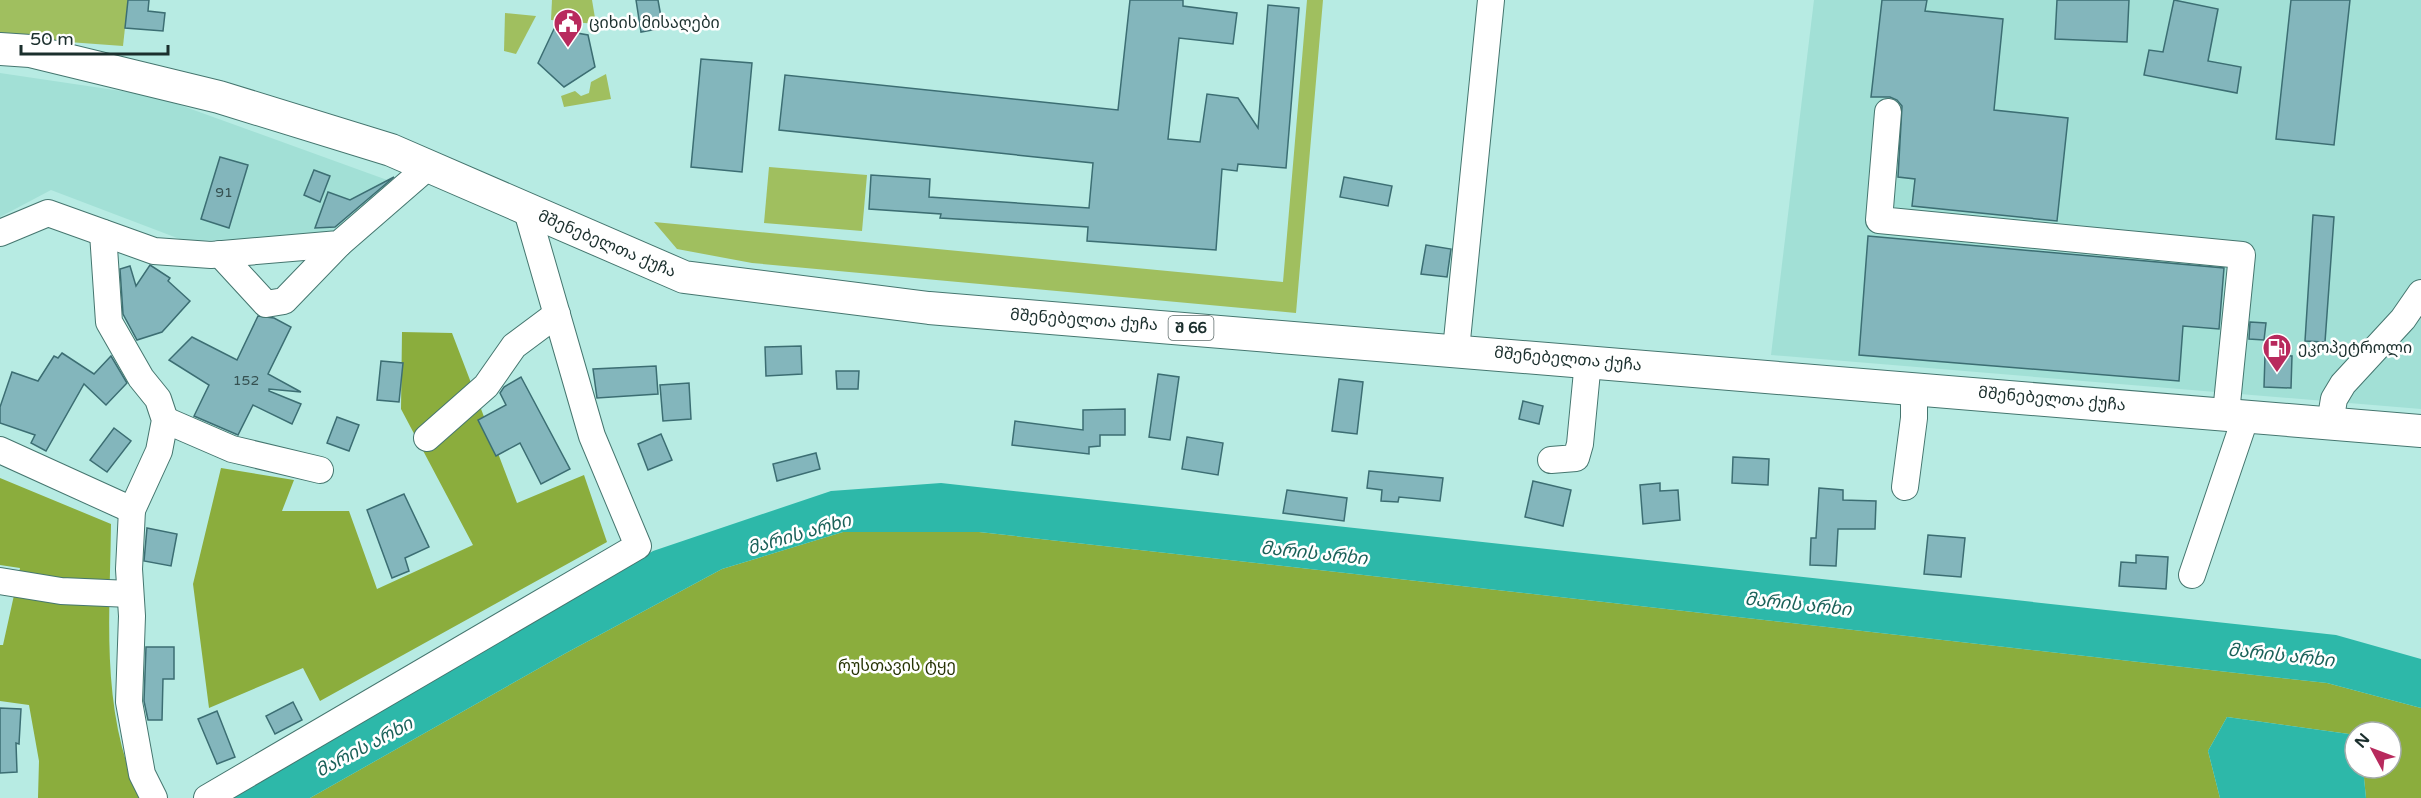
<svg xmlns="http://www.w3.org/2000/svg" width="2421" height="798" viewBox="0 0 2421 798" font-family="'Varela Round','Noto Sans Georgian',sans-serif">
<rect width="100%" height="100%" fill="#b7ebe3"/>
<g fill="#a2e0d6">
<polygon points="1814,0 2421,0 2421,409 1771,355"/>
<polygon points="0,73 155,96 401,185 340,236 185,241 51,190 0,217"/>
</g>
<g fill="#a0bf5f">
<polygon points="0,0 128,0 123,46 0,37"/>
<polygon points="552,0 592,0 596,24 551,20"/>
<polygon points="1307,0 1323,0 1296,313 752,263 677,249 654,222 1283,282"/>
<polygon points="505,13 536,16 516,54 504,51"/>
<polygon points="606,74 611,99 564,107 561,96 575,91 581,96 589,93 591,82"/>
<polygon points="769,167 867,175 862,231 764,223"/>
</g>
<g fill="#8bad3d">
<polygon points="402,332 452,333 517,503 584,475 607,542 320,701 303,668 209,708 193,584 221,468 294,480 282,511 349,511 377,589 473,545 401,409"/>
<path d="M0 478 111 524C110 618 100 711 140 798H38L39 761 29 705 0 701V645H3L20 568 0 565Z"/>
<polygon points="843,532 979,532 2327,683 2421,708 2421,798 2366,798 2363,768 2391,768 2391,732 2355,732 2355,747 2349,734 2227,717 2208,751 2220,798 310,798 566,653 722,569"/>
</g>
<g fill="#2db8a9">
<polygon points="941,483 2336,635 2421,659 2421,708 2327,683 979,532 843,532 722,569 566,653 310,798 226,798 653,551 831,491"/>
<polygon points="2227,717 2349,734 2355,747 2355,768 2363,768 2366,798 2220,798 2208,751"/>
</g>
<g fill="#83b6bc" stroke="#3c6e73" stroke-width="1.5">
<polygon points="128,0 149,0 148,11 165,13 163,31 125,28"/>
<polygon points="636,0 658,0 663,28 641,32"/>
<polygon points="1130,0 1183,0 1183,6 1237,13 1233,44 1179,38 1168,139 1200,142 1207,94 1238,98 1258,128 1268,5 1299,8 1286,168 1238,164 1237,171 1222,169 1216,250 1087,241 1088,227 940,218 941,214 869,209 871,175 930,179 929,197 1089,208 1093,163 779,130 785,75 1118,110"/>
<polygon points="1882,0 1927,0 1925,11 2003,19 1994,110 2068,118 2057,221 1912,206 1915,179 1898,177 1902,106 1897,100 1890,97 1871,97"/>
<polygon points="2057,0 2129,0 2127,42 2055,39"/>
<polygon points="2174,0 2218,9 2208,61 2241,67 2237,93 2144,75 2149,50 2163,52"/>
<polygon points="2291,0 2350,0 2334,145 2276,139"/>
<polygon points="554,29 588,35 595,67 564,87 538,63"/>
<polygon points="701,59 752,63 742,172 691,167"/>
<polygon points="220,157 248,165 229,228 201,219"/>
<polygon points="314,170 330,176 320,202 304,195"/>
<polygon points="394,177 335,227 315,228 328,192 350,200"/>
<polygon points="1344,177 1392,186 1388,206 1340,197"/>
<polygon points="2313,215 2334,217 2325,342 2305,341"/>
<polygon points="1868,236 2224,268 2219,329 2183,326 2179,381 1859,355"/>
<polygon points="1426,245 1451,249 1447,277 1421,274"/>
<polygon points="150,265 170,278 168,281 190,301 162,332 137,340 123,314 120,269 130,266 136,286"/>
<polygon points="258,316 274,318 291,327 268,374 301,392 269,389 269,391 301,404 292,424 253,405 238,435 194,416 209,385 169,360 192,337 237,360"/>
<polygon points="2250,322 2266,323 2264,340 2249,339"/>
<polygon points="801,346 802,374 766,376 765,347"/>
<polygon points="62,353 94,374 111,356 127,383 106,405 84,384 46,451 31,443 35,435 0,423 0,407 12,372 38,381 54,356 58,358"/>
<polygon points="2265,355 2292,356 2291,388 2264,387"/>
<polygon points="381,361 403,363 399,402 377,400"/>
<polygon points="656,366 658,394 597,398 593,369"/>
<polygon points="836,371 859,371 858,389 837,389"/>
<polygon points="1158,374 1179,377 1170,440 1149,437"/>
<polygon points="521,377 570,469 541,484 520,443 496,456 478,420 506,405 500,393 504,387"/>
<polygon points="1339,379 1363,382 1357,434 1332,431"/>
<polygon points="689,383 691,419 663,421 660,385"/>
<polygon points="1523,401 1543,406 1539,424 1519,419"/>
<polygon points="1125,409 1125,435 1100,435 1100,446 1089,447 1089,454 1012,445 1015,421 1083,430 1083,410"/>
<polygon points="337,417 359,425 349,451 327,443"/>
<polygon points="114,428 131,441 107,472 90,460"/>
<polygon points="661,434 672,460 648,470 638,444"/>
<polygon points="1187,437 1223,443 1218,475 1182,469"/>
<polygon points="816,453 820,469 777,481 773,464"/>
<polygon points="1733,457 1769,459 1768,485 1732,483"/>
<polygon points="1369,471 1443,478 1440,501 1399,497 1398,502 1381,501 1382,490 1367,488"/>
<polygon points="1533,481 1571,490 1563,526 1525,517"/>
<polygon points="1660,483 1660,491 1678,490 1680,520 1643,524 1640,485"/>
<polygon points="1819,488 1843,490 1843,500 1876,501 1875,529 1838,529 1836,566 1810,565 1811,538 1816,538"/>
<polygon points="1287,490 1347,498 1344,521 1283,513"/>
<polygon points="404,494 429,547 405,558 409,571 392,578 367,510"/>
<polygon points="147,528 177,534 171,566 144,561"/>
<polygon points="1928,535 1965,538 1961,577 1924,574"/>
<polygon points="2136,555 2168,557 2166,589 2119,586 2121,562 2136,563"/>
<polygon points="146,647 174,647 174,679 163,679 162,720 148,720 144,701"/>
<polygon points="293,702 302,720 275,734 266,716"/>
<polygon points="0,708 21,709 19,744 16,743 17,772 0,773"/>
<polygon points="217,711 235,757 217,764 198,719"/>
</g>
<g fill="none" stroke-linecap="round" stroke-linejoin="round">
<g stroke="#45766f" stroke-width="28">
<g id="minor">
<polyline points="1888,112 1879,220 2242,255 2226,413"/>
<polyline points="0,233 48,213 154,251 211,255 339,244 430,165"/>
<polyline points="220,254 266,304 284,301 339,244"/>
<polyline points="1456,350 1491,0"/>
<polyline points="165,420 232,449 320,470"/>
<polyline points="2330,423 2334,399 2343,384 2403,319 2421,293"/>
<polyline points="427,438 486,386 514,346 557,314"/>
<polyline points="0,450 132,510 159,451 165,420 158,399 141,378 109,322 103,233"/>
<polyline points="1551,460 1576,458 1580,444 1588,361"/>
<polyline points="1905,487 1914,418 1914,388"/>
<polyline points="132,510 129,569 132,616 129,702 142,774 154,798"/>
<polyline points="2192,575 2246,416"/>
<polyline points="0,581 61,591 130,594"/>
<polyline points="207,798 638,546 592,436 527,211"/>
</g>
</g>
<g stroke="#45766f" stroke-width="34">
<polyline id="major" points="0,49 30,51 219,97 391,150 684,277 929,308 2421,431"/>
</g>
<use href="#minor" stroke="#fff" stroke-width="26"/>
<use href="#major" stroke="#fff" stroke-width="32"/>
</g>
<defs>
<g id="civic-pin" transform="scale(1.5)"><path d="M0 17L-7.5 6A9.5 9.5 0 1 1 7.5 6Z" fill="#b82a5d" stroke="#fff"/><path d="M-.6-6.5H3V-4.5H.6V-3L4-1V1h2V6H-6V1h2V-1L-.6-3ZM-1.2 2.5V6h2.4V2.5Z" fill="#fff"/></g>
<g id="fuel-pin" transform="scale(1.5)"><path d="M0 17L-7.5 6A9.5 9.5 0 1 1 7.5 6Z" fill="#b82a5d" stroke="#fff"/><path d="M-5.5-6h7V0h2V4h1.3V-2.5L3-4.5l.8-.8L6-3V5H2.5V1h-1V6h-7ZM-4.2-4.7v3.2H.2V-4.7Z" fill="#fff"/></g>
</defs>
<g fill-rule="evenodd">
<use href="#civic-pin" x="568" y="23"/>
<use href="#fuel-pin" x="2277" y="348"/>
</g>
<g text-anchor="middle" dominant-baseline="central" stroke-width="5" stroke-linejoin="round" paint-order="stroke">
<g font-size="14" fill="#355151">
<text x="224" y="192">91</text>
<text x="246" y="380">152</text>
</g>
<rect fill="#fff" stroke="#5f6d6c" stroke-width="1.5" x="1168.5" y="316" width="45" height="24" rx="4.5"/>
<g font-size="15" font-weight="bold" fill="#1b2f2d">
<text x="1191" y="328">შ 66</text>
</g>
<g font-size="16" fill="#1b2f2d" stroke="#fff" text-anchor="start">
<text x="589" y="23">ციხის მისაღები</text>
<text x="2298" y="348">ეკოპეტროლი</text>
</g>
<g font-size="16" fill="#1b2f2d" stroke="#fff">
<text transform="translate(607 244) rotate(23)">მშენებელთა ქუჩა</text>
<text transform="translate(1084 320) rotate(4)">მშენებელთა ქუჩა</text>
<text transform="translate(1568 359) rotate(5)">მშენებელთა ქუჩა</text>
<text transform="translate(2052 399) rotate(5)">მშენებელთა ქუჩა</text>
</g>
<g font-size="16" fill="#273405" stroke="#fff">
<text x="897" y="666">რუსთავის ტყე</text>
</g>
<g font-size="18" font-style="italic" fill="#1a6159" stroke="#fff">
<text transform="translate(799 534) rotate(-16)">მარის არხი</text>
<text transform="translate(1314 553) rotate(6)">მარის არხი</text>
<text transform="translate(1798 604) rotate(6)">მარის არხი</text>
<text transform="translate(2281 655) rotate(6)">მარის არხი</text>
<text transform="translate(364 747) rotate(-28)">მარის არხი</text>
</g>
</g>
<g transform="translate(2373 750) rotate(311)"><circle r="28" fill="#ffffff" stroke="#a4acab" stroke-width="1.5"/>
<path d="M0-4.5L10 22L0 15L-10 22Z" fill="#b82a5d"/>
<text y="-9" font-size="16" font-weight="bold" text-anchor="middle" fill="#1b2f2d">N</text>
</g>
<path d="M21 45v9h147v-9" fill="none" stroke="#1b2f2d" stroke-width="3"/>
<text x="30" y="45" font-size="18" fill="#1b2f2d" stroke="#ffffff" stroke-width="4.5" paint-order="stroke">50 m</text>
</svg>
